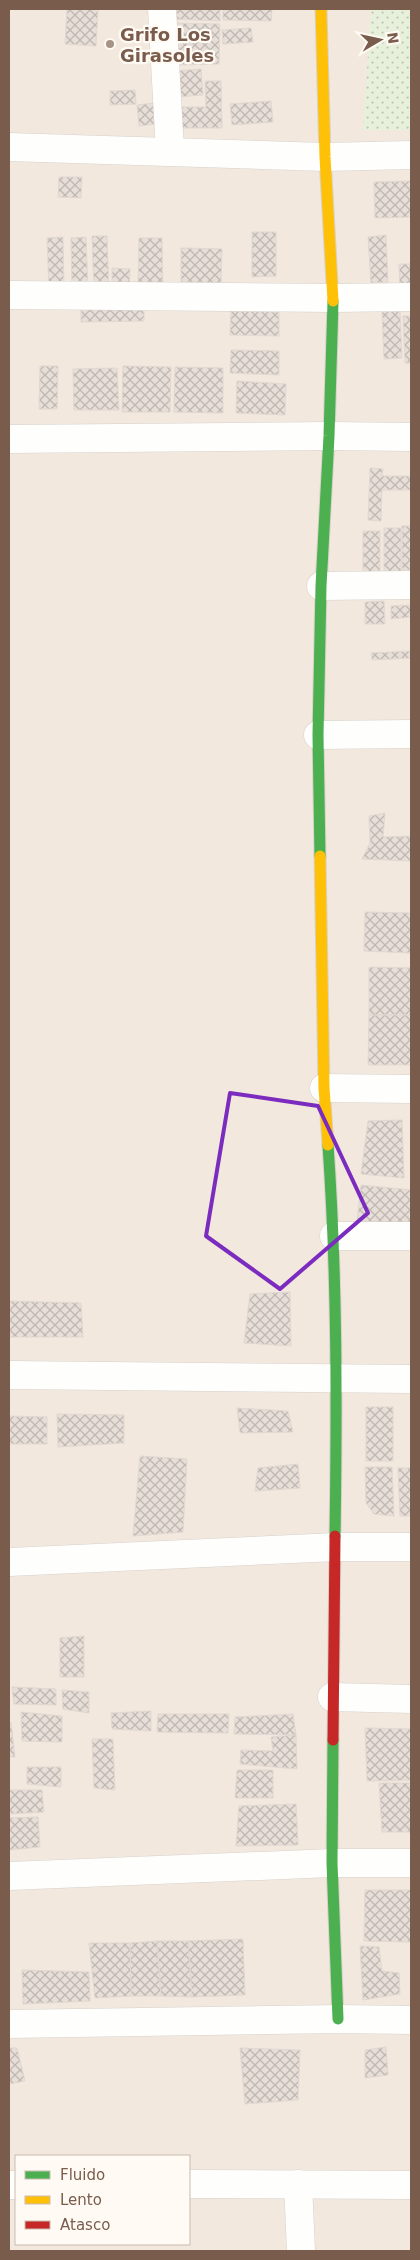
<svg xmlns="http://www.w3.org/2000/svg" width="420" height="2260" viewBox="0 0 420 2260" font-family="'DejaVu Sans',sans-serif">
<defs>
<pattern id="grass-dots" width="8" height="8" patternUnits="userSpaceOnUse" patternTransform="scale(1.25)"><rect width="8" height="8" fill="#e7f0db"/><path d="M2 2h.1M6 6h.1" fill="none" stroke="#c0c6b4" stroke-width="1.8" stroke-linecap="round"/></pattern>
<pattern id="building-cross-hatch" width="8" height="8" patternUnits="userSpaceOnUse" patternTransform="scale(1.25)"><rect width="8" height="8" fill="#e6ded7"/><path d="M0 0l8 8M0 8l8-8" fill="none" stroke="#bfb7b1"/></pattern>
</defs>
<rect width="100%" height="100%" fill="#f9f5f0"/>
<path fill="#f2e8de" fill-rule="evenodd" d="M9 9H411V2251H9ZM16 2156H189V2244H16Z"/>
<polygon fill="url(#grass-dots)" points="371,9 411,9 411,130 363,130"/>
<g fill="url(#building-cross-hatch)" stroke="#e2d8d2">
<polygon points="67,9 98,9 96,46 65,44"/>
<polygon points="171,9 220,9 220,21 171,19"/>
<polygon points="223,9 272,9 271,21 223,20"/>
<polygon points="172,23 220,24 219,64 174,65"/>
<polygon points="251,28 253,42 223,44 222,30"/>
<polygon points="201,69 203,95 177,97 175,71"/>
<polygon points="205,81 221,81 222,128 177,128 177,107 206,107"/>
<polygon points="135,90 136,104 110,105 110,91"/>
<polygon points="271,101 273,122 232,125 230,104"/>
<polygon points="154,103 155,124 139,126 137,105"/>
<polygon points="59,177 82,177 81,198 58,197"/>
<polygon points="411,181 411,217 375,218 374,182"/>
<polygon points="252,232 276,232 276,276 252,277"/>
<polygon points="386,235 388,282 371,283 368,237"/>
<polygon points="92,236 107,236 109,289 94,290"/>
<polygon points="63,237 64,290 49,291 47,238"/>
<polygon points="86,237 88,290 72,290 71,238"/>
<polygon points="139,238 162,238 163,289 138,289"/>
<polygon points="181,248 222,249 221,283 181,282"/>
<polygon points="399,264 411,264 411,289 400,290"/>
<polygon points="112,268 130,269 129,292 112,292"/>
<polygon points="81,309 144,309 144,321 81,322"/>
<polygon points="231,311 279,312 279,336 230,335"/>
<polygon points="400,311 402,358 384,359 382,312"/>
<polygon points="403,316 411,316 411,363 405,363"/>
<polygon points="231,350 279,351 279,375 230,373"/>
<polygon points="40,366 58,366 57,409 39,409"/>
<polygon points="123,366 171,367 170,412 122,412"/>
<polygon points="175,367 223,368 223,413 174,412"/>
<polygon points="117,368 119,410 74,410 73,369"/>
<polygon points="237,381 286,384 285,415 236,413"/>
<polygon points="370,468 383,469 382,476 411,476 411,490 382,490 381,521 368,520"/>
<rect x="402" y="526" width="9" height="44"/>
<rect x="384" y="528" width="17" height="44"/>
<rect x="363" y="531" width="17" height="45"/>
<polygon points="384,601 385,624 365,624 365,602"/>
<polygon points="411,605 411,617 391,619 391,606"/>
<polygon points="411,651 411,658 372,660 371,653"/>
<polygon points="385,813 383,837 411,836 411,861 362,859 370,843 369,816"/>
<polygon points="365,912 411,913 411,953 364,951"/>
<polygon points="369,967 411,968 411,1015 369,1015"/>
<polygon points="369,1015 411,1015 411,1065 368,1065"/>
<polygon points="402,1120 404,1178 361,1174 368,1121"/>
<polygon points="361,1185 411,1190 411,1223 357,1221"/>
<polygon points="290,1292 291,1346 244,1343 250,1294"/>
<polygon points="9,1301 81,1303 83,1337 9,1337"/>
<rect x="366" y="1407" width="27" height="54"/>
<polygon points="237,1408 288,1411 293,1432 240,1433"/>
<polygon points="57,1414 124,1415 124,1443 58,1447"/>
<polygon points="9,1416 47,1417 47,1444 9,1444"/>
<polygon points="140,1456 187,1459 183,1532 133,1536"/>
<polygon points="298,1464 300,1488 255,1491 258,1468"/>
<polygon points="365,1467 392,1467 394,1516 374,1514 366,1503"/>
<polygon points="398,1468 411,1468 411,1516 400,1516"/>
<polygon points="84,1636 84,1677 60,1677 60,1638"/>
<polygon points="12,1687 56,1689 56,1705 14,1704"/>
<polygon points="62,1690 89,1692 89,1713 63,1709"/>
<polygon points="151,1711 151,1731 112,1729 111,1713"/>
<polygon points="21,1712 62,1716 62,1742 22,1741"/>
<polygon points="158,1714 229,1714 228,1733 157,1732"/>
<polygon points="293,1714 296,1735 234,1734 235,1717"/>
<polygon points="11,1722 15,1757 9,1757 9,1723"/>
<polygon points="365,1728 411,1729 411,1780 367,1781"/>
<polygon points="296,1735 297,1769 240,1764 241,1750 273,1751 271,1737"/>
<polygon points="92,1739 113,1739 115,1790 94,1788"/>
<polygon points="27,1767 61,1767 61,1787 27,1784"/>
<polygon points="237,1770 273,1770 273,1798 235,1798"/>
<polygon points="379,1783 411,1783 411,1832 382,1832"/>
<polygon points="9,1790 42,1790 44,1812 9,1814"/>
<polygon points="296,1804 298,1845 236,1846 239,1806"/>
<polygon points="38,1817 40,1847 9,1850 9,1818"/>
<polygon points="365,1890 411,1890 411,1942 364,1941"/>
<polygon points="243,1939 245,1995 192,1997 188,1941"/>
<polygon points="157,1941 188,1941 192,1997 161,1996"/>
<polygon points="157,1941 161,1996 131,1996 130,1943"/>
<polygon points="89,1943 130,1943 131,1996 95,1998"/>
<polygon points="360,1946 379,1947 382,1971 399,1973 400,1994 363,2000"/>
<polygon points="22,1970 89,1972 90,2001 23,2004"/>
<polygon points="386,2047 388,2075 365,2078 365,2050"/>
<polygon points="9,2048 17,2048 25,2081 9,2084"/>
<polygon points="240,2048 300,2050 298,2100 245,2104"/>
</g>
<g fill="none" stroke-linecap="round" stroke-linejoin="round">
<g stroke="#d7d1cb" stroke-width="29">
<g id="street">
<polyline points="162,9 170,151"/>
<polyline points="9,147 325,157 411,155"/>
<polyline points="9,295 333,298 411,297"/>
<polyline points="9,439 329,436 411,437"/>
<polyline points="321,586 411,585"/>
<polyline points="318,735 411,734"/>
<polyline points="324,1088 411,1089"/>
<polyline points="334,1236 411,1236"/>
<polyline points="9,1375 411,1379"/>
<polyline points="9,1562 336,1547 411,1547"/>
<polyline points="332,1697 411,1699"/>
<polyline points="9,1876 332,1863 411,1863"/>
<polyline points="9,2024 338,2019 411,2020"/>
<polyline points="189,2184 411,2185"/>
<polyline points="298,2184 301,2251"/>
<polyline points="9,2185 16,2185"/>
</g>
</g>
<g stroke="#d9d2cb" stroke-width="13">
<g id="fast">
<polyline points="320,856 318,735 321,586 329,436 333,301"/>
<path d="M328 1145C337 1275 337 1405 335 1536"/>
<polyline points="333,1740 332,1863 338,2019"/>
</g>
</g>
<g stroke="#d9d2cb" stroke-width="13">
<g id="slow">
<polyline points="321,9 325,157 333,301"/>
<polyline points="320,856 324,1088 328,1145"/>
</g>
</g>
<g stroke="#d9d2cb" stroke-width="13">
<polyline id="jam" points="333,1740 335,1536"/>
</g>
<use href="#street" stroke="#fefefd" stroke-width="28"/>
<use href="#fast" stroke="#4caf50" stroke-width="11"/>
<use href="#slow" stroke="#ffc107" stroke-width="11"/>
<use href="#jam" stroke="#c62828" stroke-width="11"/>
</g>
<path fill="none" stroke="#7b2cbf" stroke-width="4" stroke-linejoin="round" d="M230 1093 318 1106 368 1213 280 1289 206 1236Z"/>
<circle fill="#a69286" stroke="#fffaf3" stroke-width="2" cx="110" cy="44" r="5"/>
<g text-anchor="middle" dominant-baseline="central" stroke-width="4.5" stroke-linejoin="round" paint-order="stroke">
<g font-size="18" font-weight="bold" fill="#7a5c4d" stroke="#fffaf3" text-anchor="start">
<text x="120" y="34">Grifo Los<tspan x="120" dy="21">Girasoles</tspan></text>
</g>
</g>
<rect width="420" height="2260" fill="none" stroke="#7a5c4d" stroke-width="20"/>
<rect x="15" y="2155" width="175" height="90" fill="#fffaf3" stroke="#cabbb1"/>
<rect x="25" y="2171" width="25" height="8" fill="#4caf50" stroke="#cabbb1"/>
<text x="60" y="2180" font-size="15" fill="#7a5c4d">Fluido</text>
<rect x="25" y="2196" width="25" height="8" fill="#ffc107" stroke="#cabbb1"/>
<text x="60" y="2205" font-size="15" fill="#7a5c4d">Lento</text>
<rect x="25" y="2221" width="25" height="8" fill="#c62828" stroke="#cabbb1"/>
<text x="60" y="2230" font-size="15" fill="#7a5c4d">Atasco</text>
<g transform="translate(380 40) rotate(81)" stroke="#fffaf3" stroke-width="4" paint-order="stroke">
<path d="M0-4L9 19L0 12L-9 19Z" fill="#7a5c4d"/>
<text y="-8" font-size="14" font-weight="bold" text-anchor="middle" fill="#7a5c4d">N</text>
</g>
</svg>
